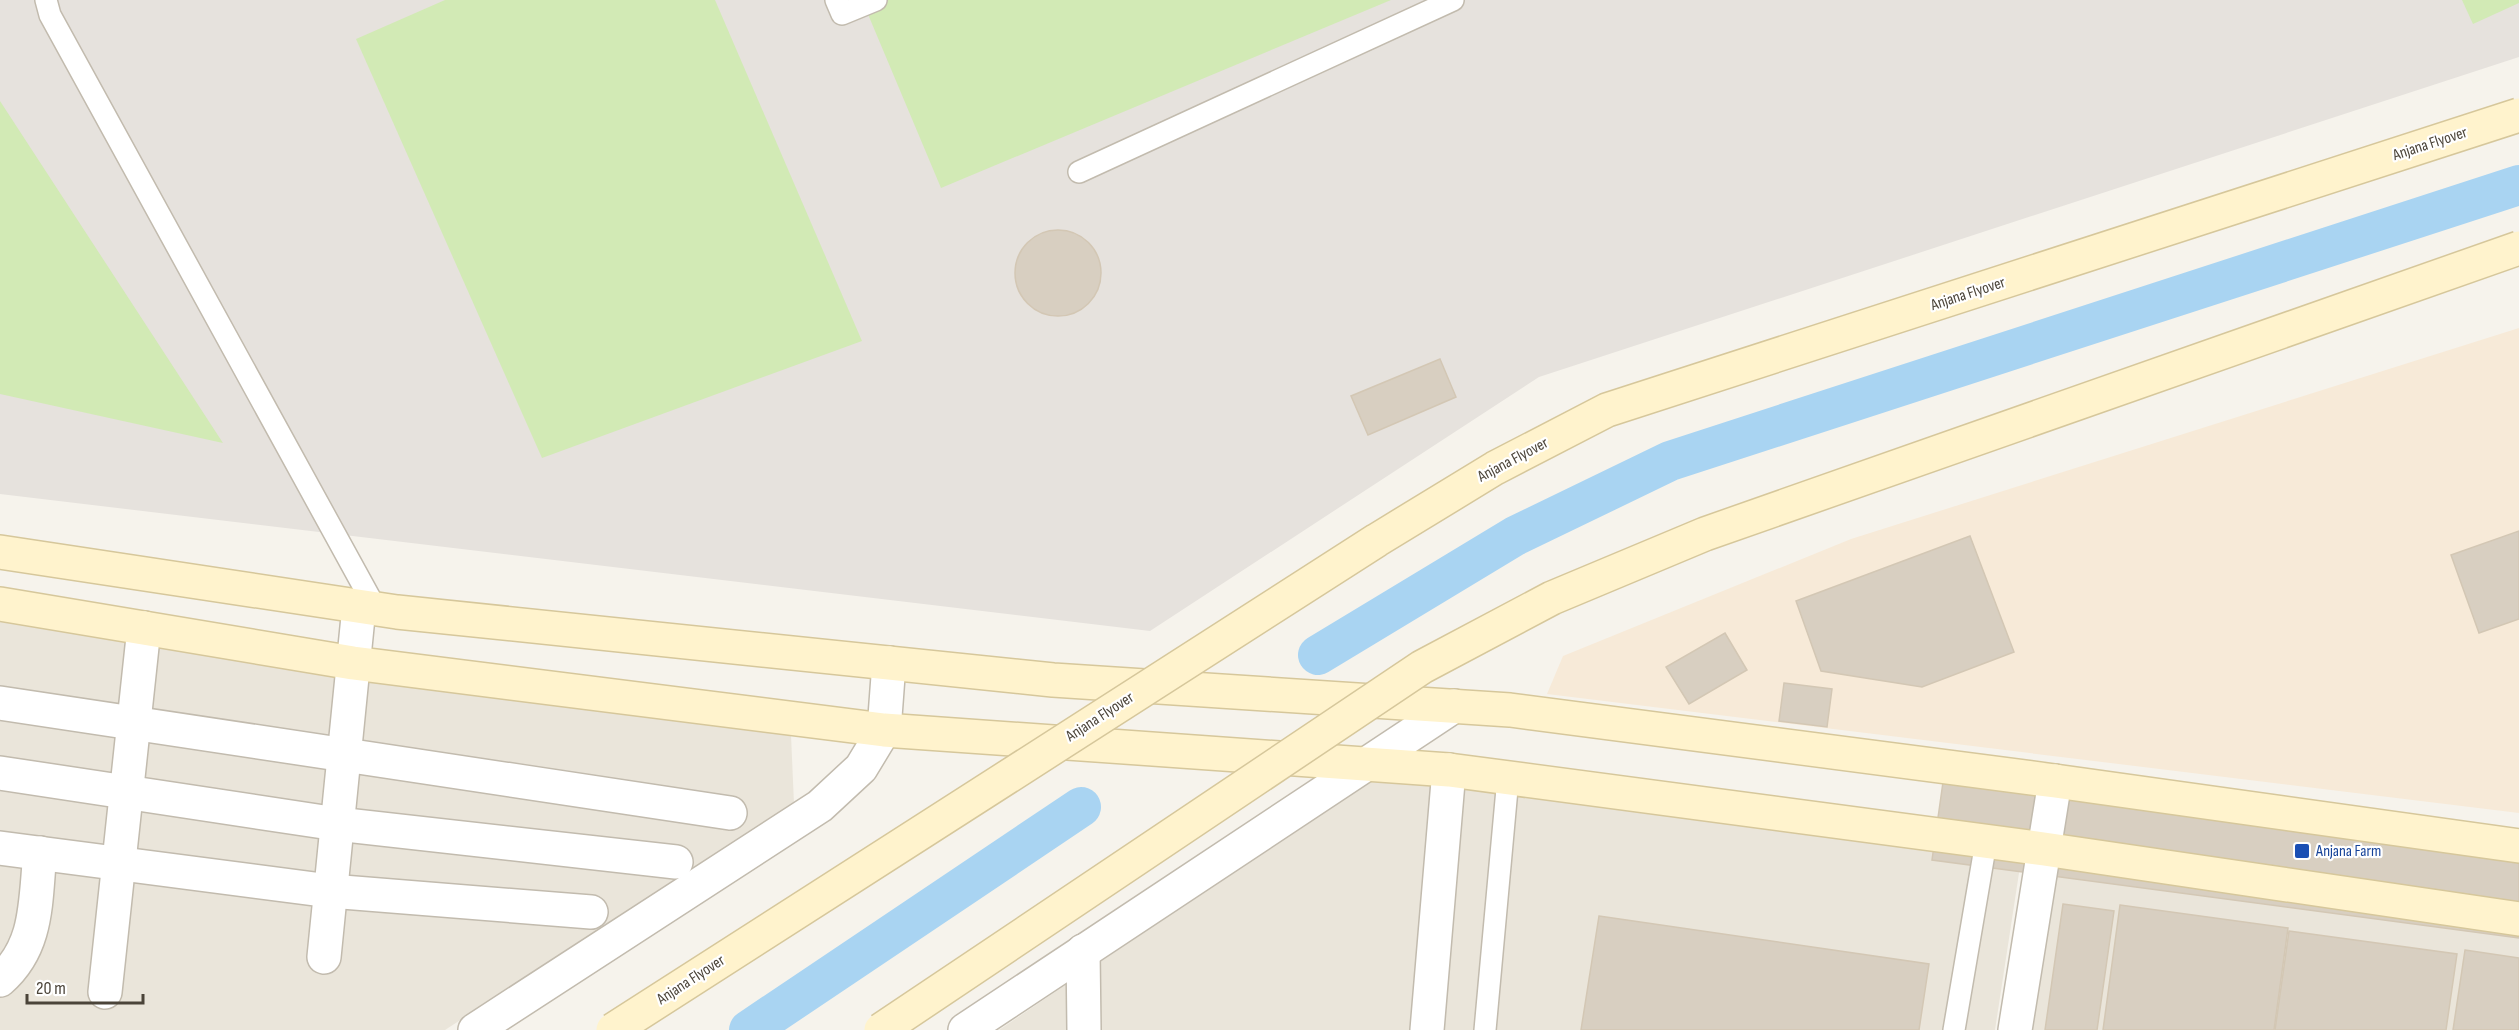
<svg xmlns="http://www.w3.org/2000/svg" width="2519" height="1030" viewBox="0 0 2519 1030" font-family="'Sofia Sans Condensed',sans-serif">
<rect width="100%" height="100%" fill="#f6f3ec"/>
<g fill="#eae5da">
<polygon points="0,620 791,735 794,804 445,1030 0,1030"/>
<polygon points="1371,778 1503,790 1478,1030 999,1030"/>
<polygon points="1512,789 2021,860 1995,1030 1486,1030"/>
<polygon points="2054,864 2519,938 2519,1030 2026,1030"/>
</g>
<polygon fill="#f7ead8" points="2519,328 2519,813 1547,694 1563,656 1851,539"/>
<polygon fill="#e6e2dd" points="0,0 2519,0 2519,57 1539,377 1150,631 0,494"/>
<g fill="#d2eab5">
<polygon points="445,0 715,0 862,341 542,458 356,39"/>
<polygon points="862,0 1391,0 941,188"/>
<polygon points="2462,0 2519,0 2519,3 2473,24"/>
<polygon points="0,101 223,443 0,394"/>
</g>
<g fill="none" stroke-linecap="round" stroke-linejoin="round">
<g stroke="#a9d4f2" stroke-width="40">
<polyline points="1318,655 1515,536 1670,461 2519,185"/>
<polyline points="749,1030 1081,807"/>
</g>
</g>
<g fill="#d8cfc1" stroke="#d3c7b4" stroke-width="1.5">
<circle cx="1058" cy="273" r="43"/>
<polygon points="1440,359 1456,397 1368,435 1351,396"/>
<polygon points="2519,531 2519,619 2479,633 2451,555"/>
<polygon points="1970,536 2014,652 1922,687 1821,671 1796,601"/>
<polygon points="1725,633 1747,670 1689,704 1666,667"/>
<polygon points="1784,683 1832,689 1827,727 1779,721"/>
<polygon points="1947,754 2519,830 2519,938 1932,860"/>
<polygon points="2063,904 2114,911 2097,1030 2045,1030"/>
<polygon points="2120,905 2288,928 2274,1030 2103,1030"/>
<polygon points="1599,916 1929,964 1919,1030 1581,1030"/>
<polygon points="2289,931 2457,954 2446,1030 2275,1030"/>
<polygon points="2465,950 2519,958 2519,1030 2453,1030"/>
</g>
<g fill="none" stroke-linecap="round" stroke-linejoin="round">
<g stroke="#c2bbae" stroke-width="24">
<g id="service">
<polyline points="46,0 50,15 376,609"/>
<polyline points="836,0 842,14 876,0"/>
<polyline points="1079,172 1453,0"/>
<polyline points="1485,1030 1508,778"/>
<polyline points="1954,1030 1986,842"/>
</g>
</g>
<g stroke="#c2bbae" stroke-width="36">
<g id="minor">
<polyline points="0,703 730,813"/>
<polyline points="0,773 337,824 676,862"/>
<polyline points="0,848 330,891 591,912"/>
<polyline points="1083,951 1084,1030"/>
<polyline points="324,957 359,607"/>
<path d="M0 980C39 946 35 900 40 853"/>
<polyline points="105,992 144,628"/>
<polyline points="1427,1030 1449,770"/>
<polyline points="2015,1030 2055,781"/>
</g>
</g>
<g stroke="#c2bbae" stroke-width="36">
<g id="tertiary">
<polyline points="475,1030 820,806 861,768 884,730 889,663"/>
<polyline points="965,1030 1454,706"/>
</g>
</g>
<g stroke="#d6c79b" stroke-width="36">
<g id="secondary">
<polyline points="0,552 397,612 1053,680 1510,710 2055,781 2519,846"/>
<polyline points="0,604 353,663 884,730 1449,770 2044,849 2519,919"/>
</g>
</g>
<use href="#service" stroke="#fff" stroke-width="21"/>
<use href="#minor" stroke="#fff" stroke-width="33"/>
<use href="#tertiary" stroke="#fff" stroke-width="33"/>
<use href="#secondary" stroke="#fff3cd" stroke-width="33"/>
<g stroke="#d6c79b" stroke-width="36" stroke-linecap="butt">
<g id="secondary-bridge">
<polyline points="613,1030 1377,540 1495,468 1607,410 2519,115"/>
<polyline points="881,1030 1422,667 1552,598 1705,534 2519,248"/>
</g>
</g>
<use href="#secondary-bridge" stroke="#fff3cd" stroke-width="33"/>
</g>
<rect fill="#1a4fb4" stroke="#fff" stroke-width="2" x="2294" y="843" width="16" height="16" rx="3"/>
<g text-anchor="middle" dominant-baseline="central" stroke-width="4.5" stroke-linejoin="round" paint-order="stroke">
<g font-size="16" fill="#4b4439" stroke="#fff">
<text transform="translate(2430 144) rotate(-18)">Anjana Flyover</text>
<text transform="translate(1968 294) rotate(-18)">Anjana Flyover</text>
<text transform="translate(1513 460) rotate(-28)">Anjana Flyover</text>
<text transform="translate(1100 717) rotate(-33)">Anjana Flyover</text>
<text transform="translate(691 980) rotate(-33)">Anjana Flyover</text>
</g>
<g font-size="16" fill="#164399" stroke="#fff" text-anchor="start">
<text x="2316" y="851">Anjana Farm</text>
</g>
</g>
<path d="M27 994v9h116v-9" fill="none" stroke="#4b4439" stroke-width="3"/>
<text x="36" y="994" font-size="18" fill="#4b4439" stroke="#ffffff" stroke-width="4.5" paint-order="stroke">20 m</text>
</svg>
